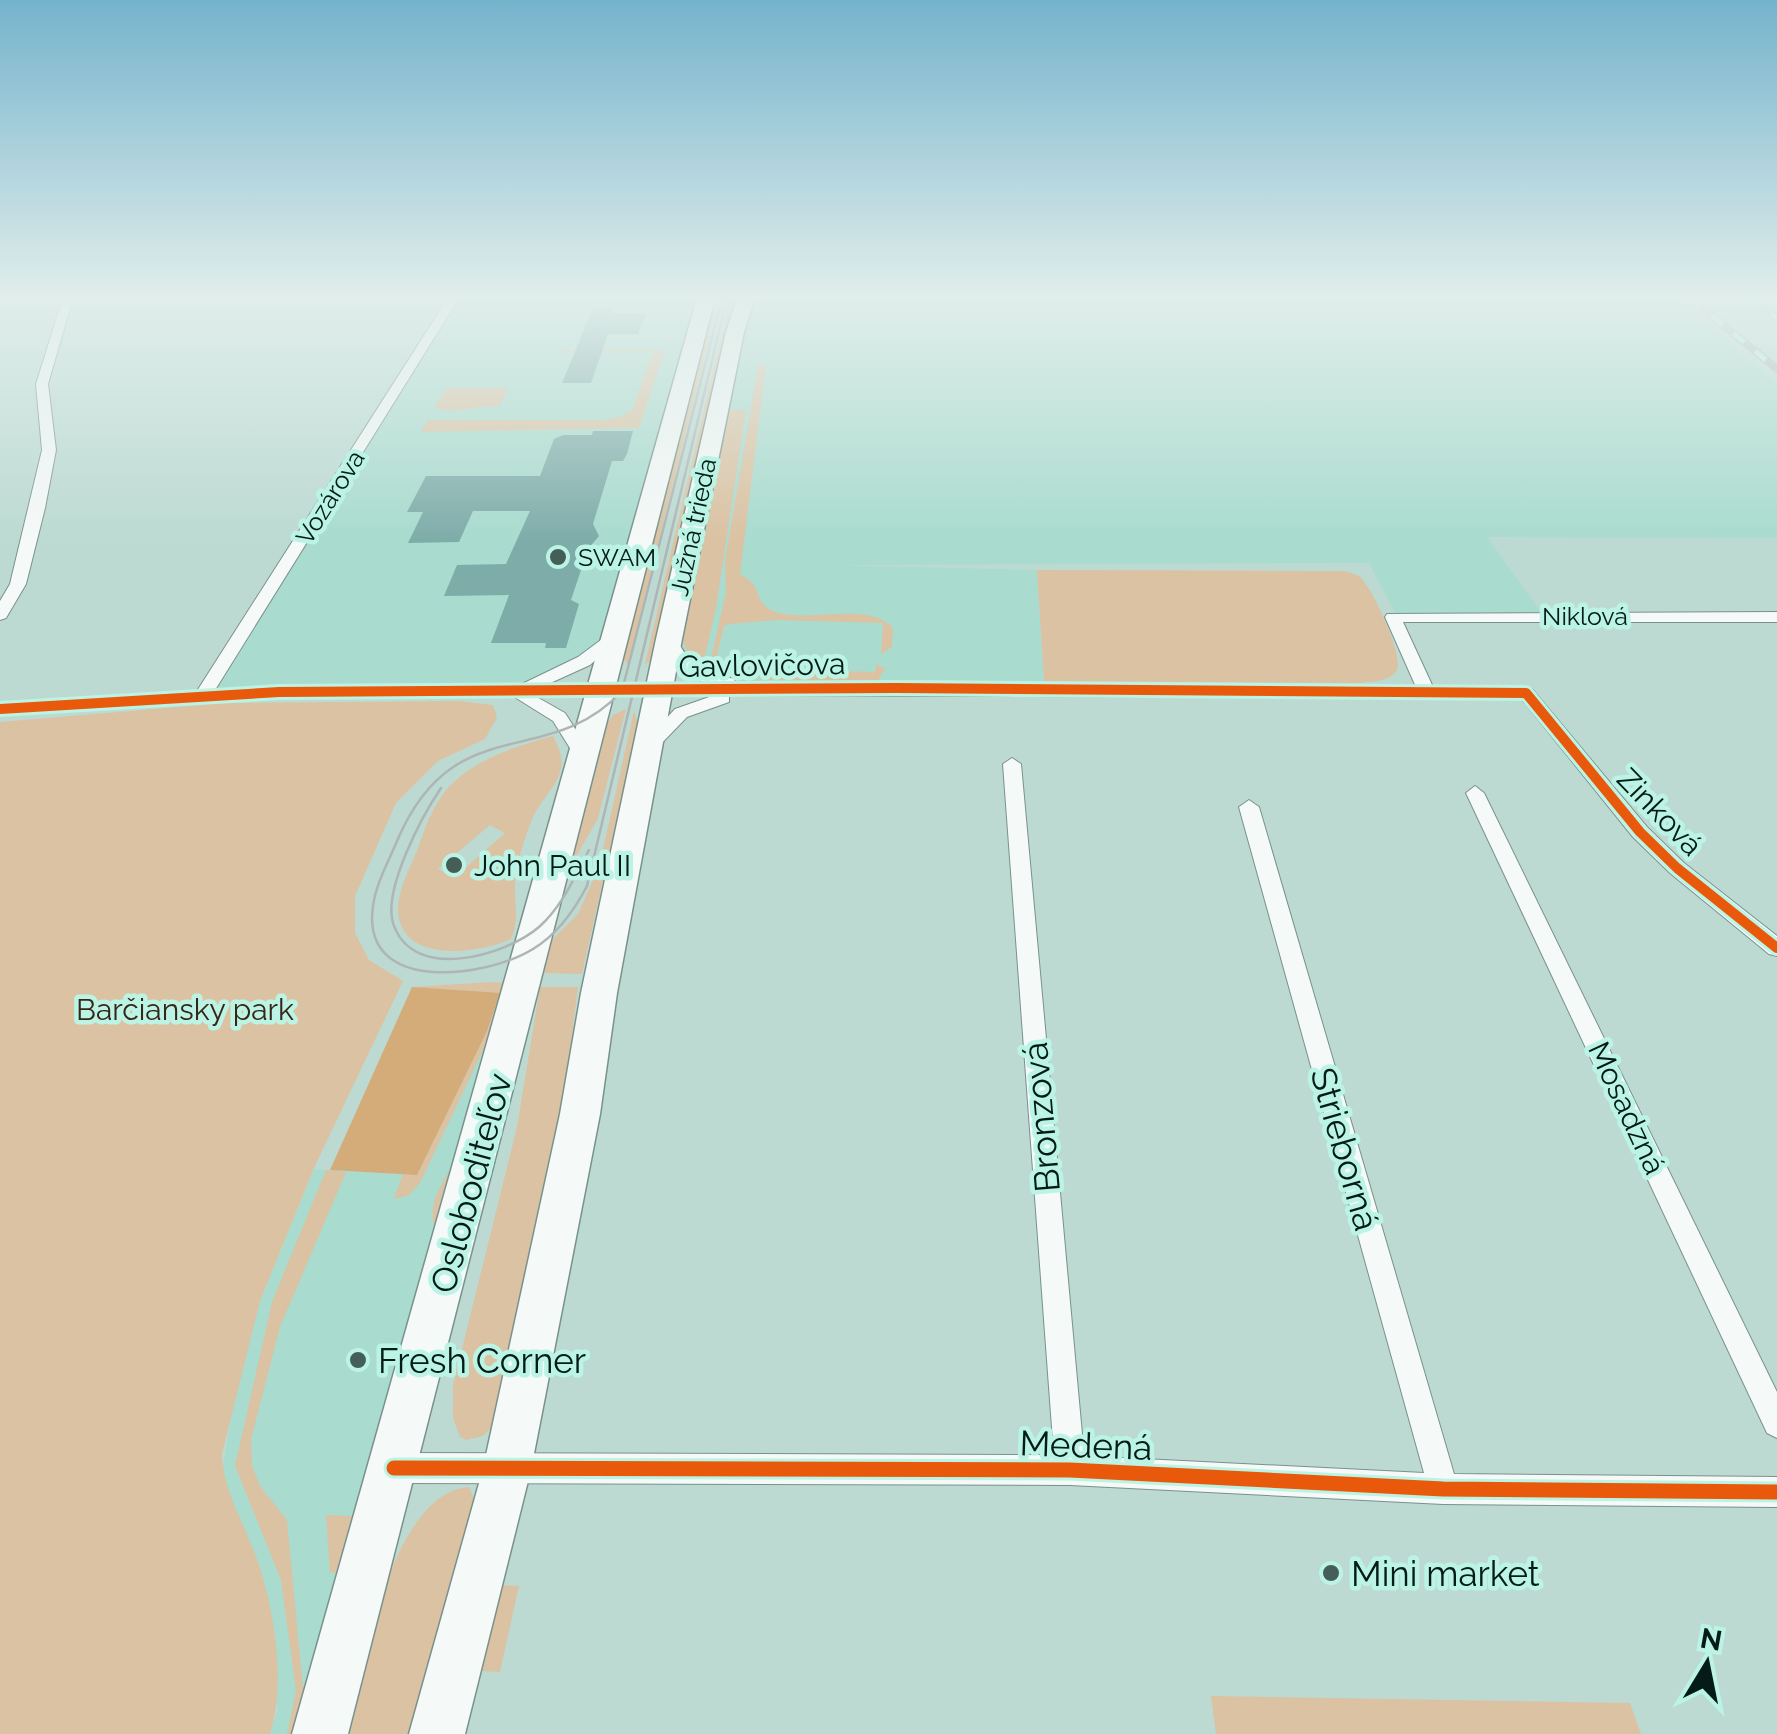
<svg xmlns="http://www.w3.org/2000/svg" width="1777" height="1734" viewBox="0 0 1777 1734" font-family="Raleway,sans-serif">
<rect width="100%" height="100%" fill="#bcdad2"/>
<g fill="#a9dbce">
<polygon points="454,298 706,298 618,632 593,655 510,693 204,694"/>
<polygon points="746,298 1675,298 1777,382 1777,538 1487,537 1541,612 1396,614 1369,563 822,565 1037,570 1044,681 903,680 765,689 715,680 674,656"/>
<polygon points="514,1022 320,1734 270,1734 278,1708 222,1473 232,1407 260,1301 314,1169 417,1175 487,1031"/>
</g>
<g fill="#dbc2a2" fill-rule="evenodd">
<polygon points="738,298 652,660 645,664 727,311 734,310"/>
<polygon points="709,311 716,311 628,664 624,660 626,647"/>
<polygon points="565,350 665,350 639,428 421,432 428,420 602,420 620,417 633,409 652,352 564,353"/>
<path d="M758 365H766L740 574C744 577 749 579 752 583 760 592 757 602 769 609 800 627 870 598 893 629L892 647 881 654 883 623 776 620 730 624 724 626 715 663 749 664 748 669 875 672 876 664 885 669 878 680H774L708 672 709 667 750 675 751 672 710 663 726 592 725 561Z"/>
<path d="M447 388H508L500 406C477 406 460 413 438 409L435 406Z"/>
<polygon points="727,410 746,410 716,608 702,668 690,659 681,636"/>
<path d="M1037 570 1344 571C1349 573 1354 573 1359 576 1372 586 1404 656 1397 670 1390 682 1372 681 1360 683L1044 681Z"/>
<path d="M458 701 493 705 497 718 485 739 438 761 396 803 355 896V933L369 960 403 981 314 1168 260 1301 222 1454C223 1493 247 1528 259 1565 275 1615 286 1683 270 1734H0V722L225 703Z"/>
<polygon points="626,709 598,818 571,866 607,724 613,715"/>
<polygon points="634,711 638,724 582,974 543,973 550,942 578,914 599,867"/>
<path d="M553 736C577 778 544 788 531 822 524 840 516 865 515 884 514 904 520 920 511 939 478 954 397 965 398 907 399 887 411 866 418 848 427 823 435 799 455 781 481 757 520 745 553 736ZM490 825 505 833 454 878 438 869Z"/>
<polygon points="492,982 503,983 493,1029 420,1183 409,1195 394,1199 403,1174 417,1175 487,1031 500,994 412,987"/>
<polygon points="540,987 578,987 561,1123 493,1426 483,1436 466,1440 460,1437 453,1418 453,1385 517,1127"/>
<path d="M456 1159 341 1572 330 1573 326 1515 352 1516 435 1229C426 1203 444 1182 456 1159Z"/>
<polygon points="326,1170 346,1172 280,1327 251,1439 252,1466 260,1486 287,1520 304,1699 295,1734 287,1734 296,1691 281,1580 235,1466 272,1302"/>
<path d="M469 1487 473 1496 472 1522 414 1734H345C361 1673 391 1492 469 1487Z"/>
<polygon points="500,1585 519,1586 500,1672 481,1671"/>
<polygon points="1211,1696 1630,1703 1641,1734 1216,1734"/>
</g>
<polygon fill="#d4ac79" points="412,987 500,993 487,1031 417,1175 330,1170"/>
<g fill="#7eaca9">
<polygon points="593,308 613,308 611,313 646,313 638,334 608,334 591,383 562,383"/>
<polygon points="593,431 633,431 627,454 623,461 612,461 593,524 599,536 588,549 571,600 579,604 566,648 545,648 546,643 491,643 509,595 444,596 457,565 506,564 530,511 473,511 459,542 408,543 423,512 407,512 426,476 540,476 554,439 563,435 592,435"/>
</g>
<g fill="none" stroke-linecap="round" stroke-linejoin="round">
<g stroke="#79918c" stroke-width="2">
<g id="minor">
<polygon points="63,298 73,298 48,384 56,450 45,508 26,584 6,618 0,620 0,601 10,584 42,450 36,384"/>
<path d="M448 298H459L215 690 279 687 520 685 578 657 617 628 623 630V636L590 665 546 685 710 684C684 676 668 665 661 639L669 634 675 636C690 667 701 671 734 679L736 684 1416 687 1385 617 1387 614 1777 612V622H1403L1433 687 1532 689 1647 827 1684 863 1777 936V956L1769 954 1670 873 1633 837 1521 698 729 695V702L687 717 657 748 651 750 642 744 675 709 715 695 535 696 565 713 593 757 584 763 578 761 553 721 513 696 279 697 0 715V703L197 691Z"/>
<polygon points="1012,758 1021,764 1084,1456 1424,1473 1239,807 1249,800 1259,807 1454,1474 1777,1477 1777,1507 1443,1504 1070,1485 394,1483 383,1479 379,1468 383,1457 394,1453 1054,1455 1003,764"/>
<polygon points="1475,786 1484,793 1777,1392 1777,1438 1767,1433 1466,793"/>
</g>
</g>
<g stroke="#79918c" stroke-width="3">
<g id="primary">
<polygon points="697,298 715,298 348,1734 292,1734"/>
<polygon points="737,298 755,298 744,332 682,639 617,993 600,1114 531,1469 465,1734 409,1734 483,1469 560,1114 581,993 656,639 726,332"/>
</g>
</g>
<use href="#minor" fill="#f5f9f8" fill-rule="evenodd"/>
<use href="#primary" fill="#f5f9f8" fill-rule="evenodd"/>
<g stroke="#aeb5b4" stroke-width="2.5">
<path d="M722 298 622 691C547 772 454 707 397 841 389 861 376 883 373 906 360 995 486 978 533 949 558 934 574 911 587 886L727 298"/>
<path d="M441 788C422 816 383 889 393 923 412 983 505 956 539 927 562 907 575 876 589 850"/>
</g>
<g stroke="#aeb5b4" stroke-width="8">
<g id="rail">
<polyline points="1690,298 1777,369"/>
<polyline points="1748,298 1777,318"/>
</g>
</g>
<use href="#rail" stroke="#bbf4e5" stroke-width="5" stroke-dasharray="14" stroke-linecap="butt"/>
<g stroke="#bbf4e5" stroke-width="12">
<polyline id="cycleway-far2" points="873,688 915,688"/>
</g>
<g stroke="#bbf4e5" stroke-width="16">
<polyline id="cycleway-far1" points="0,709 279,692 896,688 1526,693 1640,832 1677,868 1777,948"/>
</g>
<g stroke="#bbf4e5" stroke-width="21">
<polyline id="cycleway" points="394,1468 1070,1470 1443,1489 1777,1492"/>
</g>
<use href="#cycleway-far2" stroke="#e8590c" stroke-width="8"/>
<use href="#cycleway-far1" stroke="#e8590c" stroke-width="10"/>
<use href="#cycleway" stroke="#e8590c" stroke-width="15"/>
</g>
<linearGradient id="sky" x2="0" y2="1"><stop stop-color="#75b3cc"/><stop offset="0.55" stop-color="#e1eeeb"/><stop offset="1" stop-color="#e1eeeb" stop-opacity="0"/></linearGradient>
<rect width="1777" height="541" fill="url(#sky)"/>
<g fill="#455e58" stroke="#bbf4e5" stroke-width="4">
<circle cx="558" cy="557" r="10"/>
<circle cx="454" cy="865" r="10"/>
<circle cx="358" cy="1360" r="10"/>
<circle cx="1331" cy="1573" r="10"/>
</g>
<g text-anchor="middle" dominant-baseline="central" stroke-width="9" stroke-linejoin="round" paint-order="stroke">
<g font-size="25" fill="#051b17" stroke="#bbf4e5">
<text transform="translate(330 497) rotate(-58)">Vozárova</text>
<text transform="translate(693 527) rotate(-78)">Južná trieda</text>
<text x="1585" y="616">Niklová</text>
</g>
<g font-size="25" fill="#051b17" stroke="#bbf4e5" text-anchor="start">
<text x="578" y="557">SWAM</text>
</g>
<g font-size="30" fill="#051b17" stroke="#bbf4e5">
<text transform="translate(762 665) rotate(-1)">Gavlovičova</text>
<text transform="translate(1660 812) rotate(46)">Zinková</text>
<text transform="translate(1627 1108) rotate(65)">Mosadzná</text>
</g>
<g font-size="30" fill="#051b17" stroke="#bbf4e5" text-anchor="start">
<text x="474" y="865">John Paul II</text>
</g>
<g font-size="30" fill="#372517" stroke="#bbf4e5">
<text x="185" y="1009">Barčiansky park</text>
</g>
<g font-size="35" fill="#051b17" stroke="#bbf4e5">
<text transform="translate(1041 1117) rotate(-95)">Bronzová</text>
<text transform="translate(1345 1149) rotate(74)">Strieborná</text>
<text transform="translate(471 1183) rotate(-75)">Osloboditeľov</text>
<text transform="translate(1086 1445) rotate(2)">Medená</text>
</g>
<g font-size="35" fill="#051b17" stroke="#bbf4e5" text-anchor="start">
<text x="378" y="1360">Fresh Corner</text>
<text x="1351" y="1573">Mini market</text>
</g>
</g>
<g transform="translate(1707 1664) rotate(10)" stroke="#bbf4e5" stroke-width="8" paint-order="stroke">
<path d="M0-8L18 38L0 25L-18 38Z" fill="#051b17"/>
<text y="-15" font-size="28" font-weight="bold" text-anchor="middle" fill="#051b17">N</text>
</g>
</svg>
